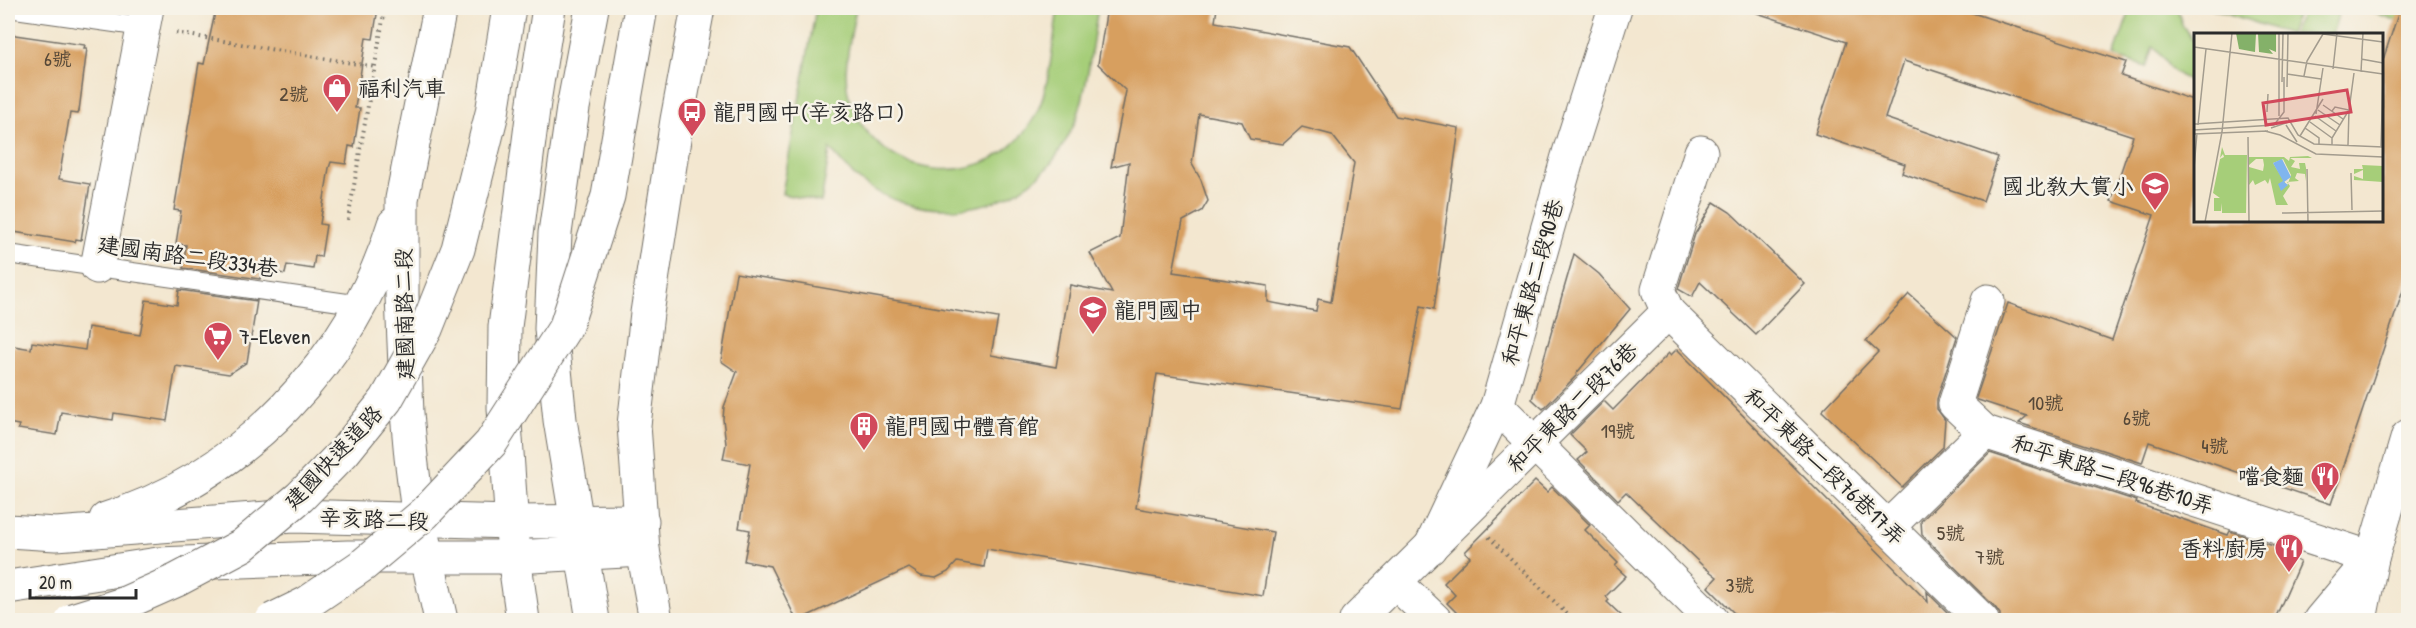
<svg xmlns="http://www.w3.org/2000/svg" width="2416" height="628" viewBox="0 0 2416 628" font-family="'Patrick Hand','LXGW WenKai TC',sans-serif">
<rect width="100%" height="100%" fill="#f7f3e8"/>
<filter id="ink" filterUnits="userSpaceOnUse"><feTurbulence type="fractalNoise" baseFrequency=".0167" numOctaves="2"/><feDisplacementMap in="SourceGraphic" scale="12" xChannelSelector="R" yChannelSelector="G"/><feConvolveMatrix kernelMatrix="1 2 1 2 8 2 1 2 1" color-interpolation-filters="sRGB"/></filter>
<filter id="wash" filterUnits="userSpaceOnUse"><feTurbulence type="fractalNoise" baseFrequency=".008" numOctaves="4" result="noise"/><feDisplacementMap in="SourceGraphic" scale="24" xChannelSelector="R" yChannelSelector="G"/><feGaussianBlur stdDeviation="1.35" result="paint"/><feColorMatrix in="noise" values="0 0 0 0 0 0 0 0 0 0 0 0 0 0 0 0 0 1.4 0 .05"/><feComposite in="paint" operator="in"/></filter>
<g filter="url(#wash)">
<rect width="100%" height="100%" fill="#f3e7d0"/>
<g fill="#a6ce79" stroke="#687c52" stroke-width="1.5">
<path d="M816 8H856C851 39 839 75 852 106 884 185 992 192 1034 118 1050 91 1053 40 1058 8H1098C1092 41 1087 98 1073 127 1066 141 1058 155 1049 166 1001 219 913 223 858 179 848 170 839 159 830 149L821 202 782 194Z"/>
<polygon points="2131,8 2177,8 2182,25 2195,43 2195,86 2170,68 2153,46 2146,67 2114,56"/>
<polygon points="2212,8 2299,8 2289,34"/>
<polygon points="2304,8 2341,8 2332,34 2292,34"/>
<polygon points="2369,8 2408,8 2408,24 2368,11"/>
</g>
<g id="blocks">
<g fill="#d79f5f" fill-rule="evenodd">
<polygon points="216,8 378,8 373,39 366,38 355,108 360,108 354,147 349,146 346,164 331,162 329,168 320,224 326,225 321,257 315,256 313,269 287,265 285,274 262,270 260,279 183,268 186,245 176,244 181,211 174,210 199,63 204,64"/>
<path d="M1107 8H1217L1215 22 1350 47 1396 116 1459 128 1434 309 1421 306 1402 409 1157 374 1136 508 1273 532 1263 596 987 549 984 567 957 562 948 572 936 578 921 576 909 568 797 621 770 566 744 561 750 530 739 528 750 464 723 459 726 444 723 419 724 407 737 372 721 361 736 273 998 318 991 355 1056 367 1070 285 1112 293 1090 253 1120 238 1129 162 1111 167 1126 91 1098 64ZM1199 114 1242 122 1250 139 1283 144 1302 127 1332 135 1354 163 1331 302 1318 299 1316 311 1268 302V286L1173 272 1183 221 1202 211 1208 201 1201 180 1192 164Z"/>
<polygon points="1758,8 1957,8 2126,62 2121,76 2196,101 2196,220 2382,220 2382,63 2400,8 2409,8 2409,273 2331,504 2149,442 2142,463 2019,423 2027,416 1978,400 1976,398 2008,303 2112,340 2154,215 2111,201 2133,136 1904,61 1885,118 1998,157 1983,201 1902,173 1905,164 1815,134 1846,42 1757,13"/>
<polygon points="8,34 85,45 84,48 87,48 79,111 78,114 70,113 59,179 90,184 81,240 76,239 75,242 8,231"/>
<polygon points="1714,202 1730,212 1805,284 1756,335 1700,282 1692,297 1678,289 1695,234"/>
<polygon points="1574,254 1599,274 1630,309 1576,374 1577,375 1543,409 1532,399"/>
<polygon points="179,290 257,301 247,362 229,374 176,366 167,421 114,413 113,420 61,412 57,435 18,429 19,425 8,423 8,345 31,349 32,342 85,350 88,327 140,335 146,300 177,305"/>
<polygon points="1909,294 1957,337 1937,399 1937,409 1945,420 1943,447 1902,487 1822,411 1878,352 1866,341"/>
<polygon points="1677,349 1928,602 1927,592 1956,621 1742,621 1708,587 1717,577 1703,566 1626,492 1618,500 1578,460 1587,452 1570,435 1604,401 1613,410 1669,353 1671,355"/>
<polygon points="1990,453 2137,501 2136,503 2228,535 2230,531 2282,549 2286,555 2300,562 2274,621 2000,621 2000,614 1995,607 1922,535 1921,521"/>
<polygon points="1535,481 1547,492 1552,487 1590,525 1585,530 1618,563 1615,566 1626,576 1606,596 1609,600 1607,602 1627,621 1465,621 1447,603 1455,595 1444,583 1470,557 1465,552"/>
</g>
</g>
</g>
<g filter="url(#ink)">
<use href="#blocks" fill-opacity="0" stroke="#716d65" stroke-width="1.5"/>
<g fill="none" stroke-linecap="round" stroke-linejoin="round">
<g stroke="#716d65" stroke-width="20">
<g id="lane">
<polyline points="8,8 143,27"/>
<polyline points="8,254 361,305"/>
</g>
</g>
<g stroke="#716d65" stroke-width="35">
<g id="street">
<polyline points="1701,152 1658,290 1668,312 1982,620"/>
<polyline points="97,267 147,8"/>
<polyline points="1497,406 1712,620"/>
<polyline points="1985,432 1955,404 1988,301"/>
<polyline points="1888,527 1985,432 2372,558 2360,620"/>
<polyline points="1430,548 1497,406 1569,153 1615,8"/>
<polyline points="1395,582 1435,620"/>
<polyline points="1356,620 1668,312"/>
<polyline points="2320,620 2372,558 2408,436"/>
</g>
</g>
<g stroke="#716d65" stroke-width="35">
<g id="secondary">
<polyline points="440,8 402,199 402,296 407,413 411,457 419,521 441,620"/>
<path d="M106 519C243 477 353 359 394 224"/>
<polyline points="8,531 56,534 293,516 512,522 642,521"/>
<polyline points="656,620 643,550 634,425 647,313 677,120 698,8"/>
</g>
</g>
<g stroke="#716d65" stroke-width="35">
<g id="highway">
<polyline points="592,8 573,108 555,233 551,329 560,420 593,620"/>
<polyline points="8,587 158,564 348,557 514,557 643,550"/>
<polyline points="523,620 514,557 504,408 505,327 534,102 549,8"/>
</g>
</g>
<g stroke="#716d65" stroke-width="4" stroke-dasharray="1.5 4.5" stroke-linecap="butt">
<polyline points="176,33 375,67"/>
<polyline points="348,220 385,8"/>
<polyline points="1489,537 1573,620"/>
</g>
<use href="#lane" stroke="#fff" stroke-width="18"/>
<use href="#street" stroke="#fff" stroke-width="33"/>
<use href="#secondary" stroke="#fff" stroke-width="33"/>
<use href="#highway" stroke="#fff" stroke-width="33"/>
<g stroke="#716d65" stroke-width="35" stroke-linecap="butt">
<g id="highway-bridge">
<polyline points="72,620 123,604 177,580 243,545 300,497 344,452 386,400 426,329 458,249 492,113 509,8"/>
<polyline points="272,620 307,603 363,565 425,513 491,443 566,326 608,196 641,8"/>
</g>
</g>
<use href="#highway-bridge" stroke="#fff" stroke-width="33"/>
</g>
</g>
<defs>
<g id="shop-pin" transform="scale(1.5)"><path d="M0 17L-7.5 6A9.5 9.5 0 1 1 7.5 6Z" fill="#d1495b" stroke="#f7f3e8"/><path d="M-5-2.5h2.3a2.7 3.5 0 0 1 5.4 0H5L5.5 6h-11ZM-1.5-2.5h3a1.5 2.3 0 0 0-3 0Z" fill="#fff"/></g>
<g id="bus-pin" transform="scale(1.5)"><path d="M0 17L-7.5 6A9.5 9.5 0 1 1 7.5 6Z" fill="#d1495b" stroke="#f7f3e8"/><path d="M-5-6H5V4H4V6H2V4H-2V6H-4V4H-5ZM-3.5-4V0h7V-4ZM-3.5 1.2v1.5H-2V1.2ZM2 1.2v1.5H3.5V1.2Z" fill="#fff"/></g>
<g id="school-pin" transform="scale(1.5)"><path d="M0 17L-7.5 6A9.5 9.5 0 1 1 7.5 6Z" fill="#d1495b" stroke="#f7f3e8"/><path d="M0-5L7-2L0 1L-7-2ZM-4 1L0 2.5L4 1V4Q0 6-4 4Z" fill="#fff"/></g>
<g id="supermarket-pin" transform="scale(1.5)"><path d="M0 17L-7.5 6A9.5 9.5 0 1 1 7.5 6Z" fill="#d1495b" stroke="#f7f3e8"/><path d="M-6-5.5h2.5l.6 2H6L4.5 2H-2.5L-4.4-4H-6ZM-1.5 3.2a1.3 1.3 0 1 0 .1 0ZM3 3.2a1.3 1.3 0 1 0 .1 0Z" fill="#fff"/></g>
<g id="building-pin" transform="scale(1.5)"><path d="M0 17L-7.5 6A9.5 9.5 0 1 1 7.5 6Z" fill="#d1495b" stroke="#f7f3e8"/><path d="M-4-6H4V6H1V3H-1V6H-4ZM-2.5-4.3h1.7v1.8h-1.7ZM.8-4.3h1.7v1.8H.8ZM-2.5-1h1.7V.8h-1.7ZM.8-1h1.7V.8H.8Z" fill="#fff"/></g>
<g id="restaurant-pin" transform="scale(1.5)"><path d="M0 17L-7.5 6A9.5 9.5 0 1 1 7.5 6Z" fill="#d1495b" stroke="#f7f3e8"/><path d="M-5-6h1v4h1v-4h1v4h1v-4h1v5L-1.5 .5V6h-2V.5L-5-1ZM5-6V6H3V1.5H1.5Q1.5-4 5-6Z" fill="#fff"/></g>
</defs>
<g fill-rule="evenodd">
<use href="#shop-pin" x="337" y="88"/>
<use href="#bus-pin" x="692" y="112"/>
<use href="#school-pin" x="2155" y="186"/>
<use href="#school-pin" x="1093" y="310"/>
<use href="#supermarket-pin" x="218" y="336"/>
<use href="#building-pin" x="864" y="426"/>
<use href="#restaurant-pin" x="2325" y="476"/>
<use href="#restaurant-pin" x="2289" y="548"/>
</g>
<g text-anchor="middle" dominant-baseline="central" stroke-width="5" stroke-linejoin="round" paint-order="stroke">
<g font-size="20" fill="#564838">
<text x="58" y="58">6號</text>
<text x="294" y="93">2號</text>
<text x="2046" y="402">10號</text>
<text x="2137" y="417">6號</text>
<text x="1618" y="430">19號</text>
<text x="2215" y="445">4號</text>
<text x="1951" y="532">5號</text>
<text x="1990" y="556">7號</text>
<text x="1740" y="584">3號</text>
</g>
<g font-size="22" fill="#2b2b2b" stroke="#f7f3e8" text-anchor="start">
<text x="358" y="88">福利汽車</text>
<text x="713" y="112">龍門國中(辛亥路口)</text>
<text x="2134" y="186" text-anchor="end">國北教大實小</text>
<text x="1114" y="310">龍門國中</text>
<text x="239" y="336">7-Eleven</text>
<text x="885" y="426">龍門國中體育館</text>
<text x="2304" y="476" text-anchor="end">噹食麵</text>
<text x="2268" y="548" text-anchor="end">香料廚房</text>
</g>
<g font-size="22" fill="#2b2b2b" stroke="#f7f3e8">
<text transform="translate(188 256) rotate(8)">建國南路二段334巷</text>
<text transform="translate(1532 282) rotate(-74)">和平東路二段90巷</text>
<text transform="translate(404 314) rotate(-91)">建國南路二段</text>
<text transform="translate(1572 407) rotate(-45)">和平東路二段76巷</text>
<text transform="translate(333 457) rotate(-47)">建國快速道路</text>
<text transform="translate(1825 466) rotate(44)">和平東路二段76巷17弄</text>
<text transform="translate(2113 474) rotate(18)">和平東路二段96巷10弄</text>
<text transform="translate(374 519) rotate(2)">辛亥路二段</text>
</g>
</g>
<g transform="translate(2194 33)">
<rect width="189" height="189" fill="#f3e7d0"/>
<path d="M28 114 31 122H53L52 180H28V170L27 178H20V165H26L19 160 26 126 30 124 29 121 26 125ZM114 123 118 125H96L101 128 97 134 106 136 105 130H111L112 135V148L111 141 103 140 101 145 105 148 93 149 96 153 89 163 94 172H82L76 145 74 151 71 147 61 152 59 147 55 152V134L69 138 70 132 69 126H62L55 132V124H90L95 128 96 124ZM89 126 97 142 93 153 79 130ZM168 132 189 133V149L160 147V143L169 146V137L160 141V136H169Z" fill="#a6ce79" fill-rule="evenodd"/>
<path d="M42 0H62L61 19 45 16ZM64 0H82V19L75 16 79 21 65 19Z" fill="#84b169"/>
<path d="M88 126 97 144 90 149 94 152 87 158 84 151 89 148 79 130Z" fill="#80b5ee"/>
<path fill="none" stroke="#a39c8e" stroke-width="1.5" d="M85 0V83M129 1 189 9M0 14 189 41M167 26 189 30M139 36 143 0M167 39 169 0M93 41 127 46M110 43 113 28 129 1M88 49 89 0M93 54 94 0M129 72 149 86M124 77 146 92M138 78 141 74 155 77 154 112M73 79 74 61M122 81 129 35M121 83 142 98M116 89 138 105M0 91 94 85 104 102 120 111 189 114M4 92 12 16M92 92 103 109M77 95 95 89M111 95 125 105V111M0 97 80 92 90 79V44M71 98 86 102 122 121 189 124M0 101 74 98M106 103 129 66M54 104 55 189M138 112V105L155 77 160 40M187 113 189 44M0 135 3 100M113 136 114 189M157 140 158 177M88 180 189 178M11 189 28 99 38 0"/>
<path fill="#d1495b" fill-opacity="0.15" stroke="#d1495b" stroke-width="3" d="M153 57 157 79 72 92 69 70Z"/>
<rect width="189" height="189" fill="none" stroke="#2b2b2b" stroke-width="3"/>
</g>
<rect width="2416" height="628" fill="none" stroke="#f7f3e8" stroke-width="30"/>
<path d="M30 589v9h106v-9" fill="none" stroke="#2b2b2b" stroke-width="3"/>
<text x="39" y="589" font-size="18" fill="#2b2b2b" stroke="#f7f3e8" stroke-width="4.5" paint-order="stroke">20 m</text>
</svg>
